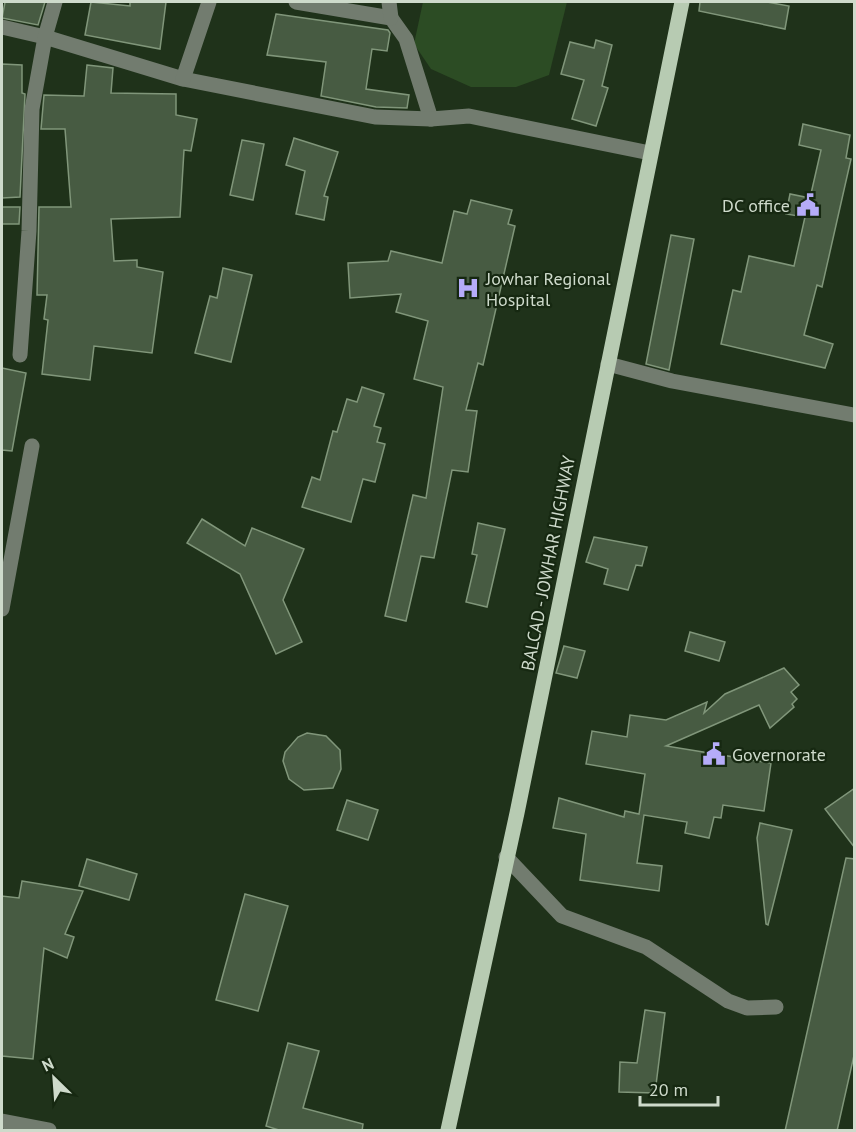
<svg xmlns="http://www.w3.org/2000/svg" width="856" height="1132" viewBox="0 0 856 1132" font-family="'PT Sans',sans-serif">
<rect width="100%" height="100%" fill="#1f321a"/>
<polygon fill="#2c4c24" points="423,2 567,2 549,75 516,87 471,87 431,69 414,44"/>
<g fill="#475b42" stroke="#80967a" stroke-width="1.5">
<polygon points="5,2 45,2 38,25 2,18"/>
<polygon points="91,2 130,6 130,2 166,2 160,49 85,35"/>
<polygon points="700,2 767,2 789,6 785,29 699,11"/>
<polygon points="276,14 388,30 390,33 387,51 372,49 366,89 409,95 407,108 376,107 321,96 326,62 267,55"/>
<polygon points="596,40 612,45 602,86 608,88 596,126 572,119 584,80 561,74 570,42 594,48"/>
<polygon points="2,64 22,65 22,93 25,94 20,197 2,198"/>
<polygon points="87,65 113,68 111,93 176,94 176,115 197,119 191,151 184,150 180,217 111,219 114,261 137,260 137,267 163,272 152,353 94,346 90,380 42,374 48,320 44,319 47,295 37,295 39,207 71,207 65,129 41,129 44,95 84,96"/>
<polygon points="803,124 850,135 846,158 851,159 822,287 817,285 804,335 833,344 825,368 721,344 733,290 741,292 749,256 794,266 805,217 786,214 790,194 810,198 821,150 799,145"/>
<polygon points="294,138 338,152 324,196 328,197 324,220 296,214 305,171 286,165"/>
<polygon points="242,140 264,144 253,200 230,195"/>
<polygon points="471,200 512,210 508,224 515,226 483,365 478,363 466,410 477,411 468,472 452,470 434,558 421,556 406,621 385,616 413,495 426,498 443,387 414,379 428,321 396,312 401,294 350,298 348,263 388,261 391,251 442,263 454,211 467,214"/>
<polygon points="2,207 20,207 19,224 2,224"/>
<polygon points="671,235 694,239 669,370 646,364"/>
<polygon points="223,268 252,275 231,362 195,353 210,296 217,298"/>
<polygon points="2,368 26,373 12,451 2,450"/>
<polygon points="362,387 384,394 374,426 381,428 377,442 385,444 375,482 363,479 351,522 302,507 312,477 320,480 333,431 337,432 347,399 357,402"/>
<polygon points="202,519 245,546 252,528 304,549 283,600 302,642 276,654 240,574 187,543"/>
<polygon points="478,523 505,529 487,607 466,602 477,555 472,554"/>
<polygon points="594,537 647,547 642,566 636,565 628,590 604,584 608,569 586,562"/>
<polygon points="690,632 725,642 719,661 685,651"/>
<polygon points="564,646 585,651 577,678 556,673"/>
<polygon points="784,668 799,685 791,692 797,699 792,704 794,707 770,728 759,705 666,746 771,763 764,811 723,805 721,818 714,817 709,838 685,833 687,822 644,815 637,863 662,866 659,891 580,880 586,834 553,828 559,798 624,817 625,811 639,814 645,774 586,764 592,731 627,737 630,715 666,720 707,702 704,713 725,694"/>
<polygon points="307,733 326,736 340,750 341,769 333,788 304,790 289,779 283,761 285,752 298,737"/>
<polygon points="855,788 855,848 825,809"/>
<polygon points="347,800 378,810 368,840 337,830"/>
<polygon points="760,823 792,830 768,925 766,924 757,838"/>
<polygon points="846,858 855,859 855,1051 837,1131 785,1131"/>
<polygon points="87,859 137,874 129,900 79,886"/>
<polygon points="22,881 83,891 65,934 74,937 67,958 44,948 33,1059 2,1056 2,896 19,898"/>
<polygon points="245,894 288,906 258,1011 216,1000"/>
<polygon points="645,1010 665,1013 655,1093 619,1092 620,1062 637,1063"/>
<polygon points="288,1043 319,1051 303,1108 363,1124 362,1131 282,1131 266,1126"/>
</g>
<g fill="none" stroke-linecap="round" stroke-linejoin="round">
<g stroke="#727c6f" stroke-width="15">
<polyline points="296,2 391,18 406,39 431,119"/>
<polyline points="389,2 391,18"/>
<polyline points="2,27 45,37 183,79 375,117 431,119 469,116 650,153"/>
<polyline points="183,79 209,2"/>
<polyline points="20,355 29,231 32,109 45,37 55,2"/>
<polyline points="608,364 672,381 854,415"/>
<polyline points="2,609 32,446"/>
<polyline points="506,857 562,916 646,947 728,1001 747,1008 776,1007"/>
<polyline points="2,1121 49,1130"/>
</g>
<polyline stroke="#b7cbb2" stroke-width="15" points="448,1130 517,813 682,2"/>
</g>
<defs>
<g id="civic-bare" transform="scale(1.8)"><path d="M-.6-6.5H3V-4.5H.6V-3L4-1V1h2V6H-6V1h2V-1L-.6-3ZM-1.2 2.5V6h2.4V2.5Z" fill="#b5acf8" stroke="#162811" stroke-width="2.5" paint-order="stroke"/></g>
<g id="hospital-bare" transform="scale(1.8)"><path d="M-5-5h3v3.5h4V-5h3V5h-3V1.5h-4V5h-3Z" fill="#b5acf8" stroke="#162811" stroke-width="2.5" paint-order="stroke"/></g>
</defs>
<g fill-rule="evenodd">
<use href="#civic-bare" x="808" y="205"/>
<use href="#hospital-bare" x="468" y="288"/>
<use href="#civic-bare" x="714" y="754"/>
</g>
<g text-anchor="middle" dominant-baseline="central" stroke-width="4.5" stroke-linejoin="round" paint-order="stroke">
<g font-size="18" fill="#cedacb" stroke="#162811" text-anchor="start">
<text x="790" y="205" text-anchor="end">DC office</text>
<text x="486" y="278">Jowhar Regional<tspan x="486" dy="21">Hospital</tspan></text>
<text x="732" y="754">Governorate</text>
</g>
<g font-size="18" fill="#cedacb" stroke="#162811">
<text transform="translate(548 563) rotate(-79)">BALCAD - JOWHAR HIGHWAY</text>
</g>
</g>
<rect width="856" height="1132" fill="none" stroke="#cedacb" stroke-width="6"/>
<g transform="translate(54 1078) rotate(335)" stroke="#162811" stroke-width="4.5" paint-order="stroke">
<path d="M0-4.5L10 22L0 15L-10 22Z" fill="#cedacb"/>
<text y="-9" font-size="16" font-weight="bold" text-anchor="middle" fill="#cedacb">N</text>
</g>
<path d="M640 1096v9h78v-9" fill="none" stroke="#cedacb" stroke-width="3"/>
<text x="649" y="1096" font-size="18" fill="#cedacb" stroke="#162811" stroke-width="4.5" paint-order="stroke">20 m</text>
</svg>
